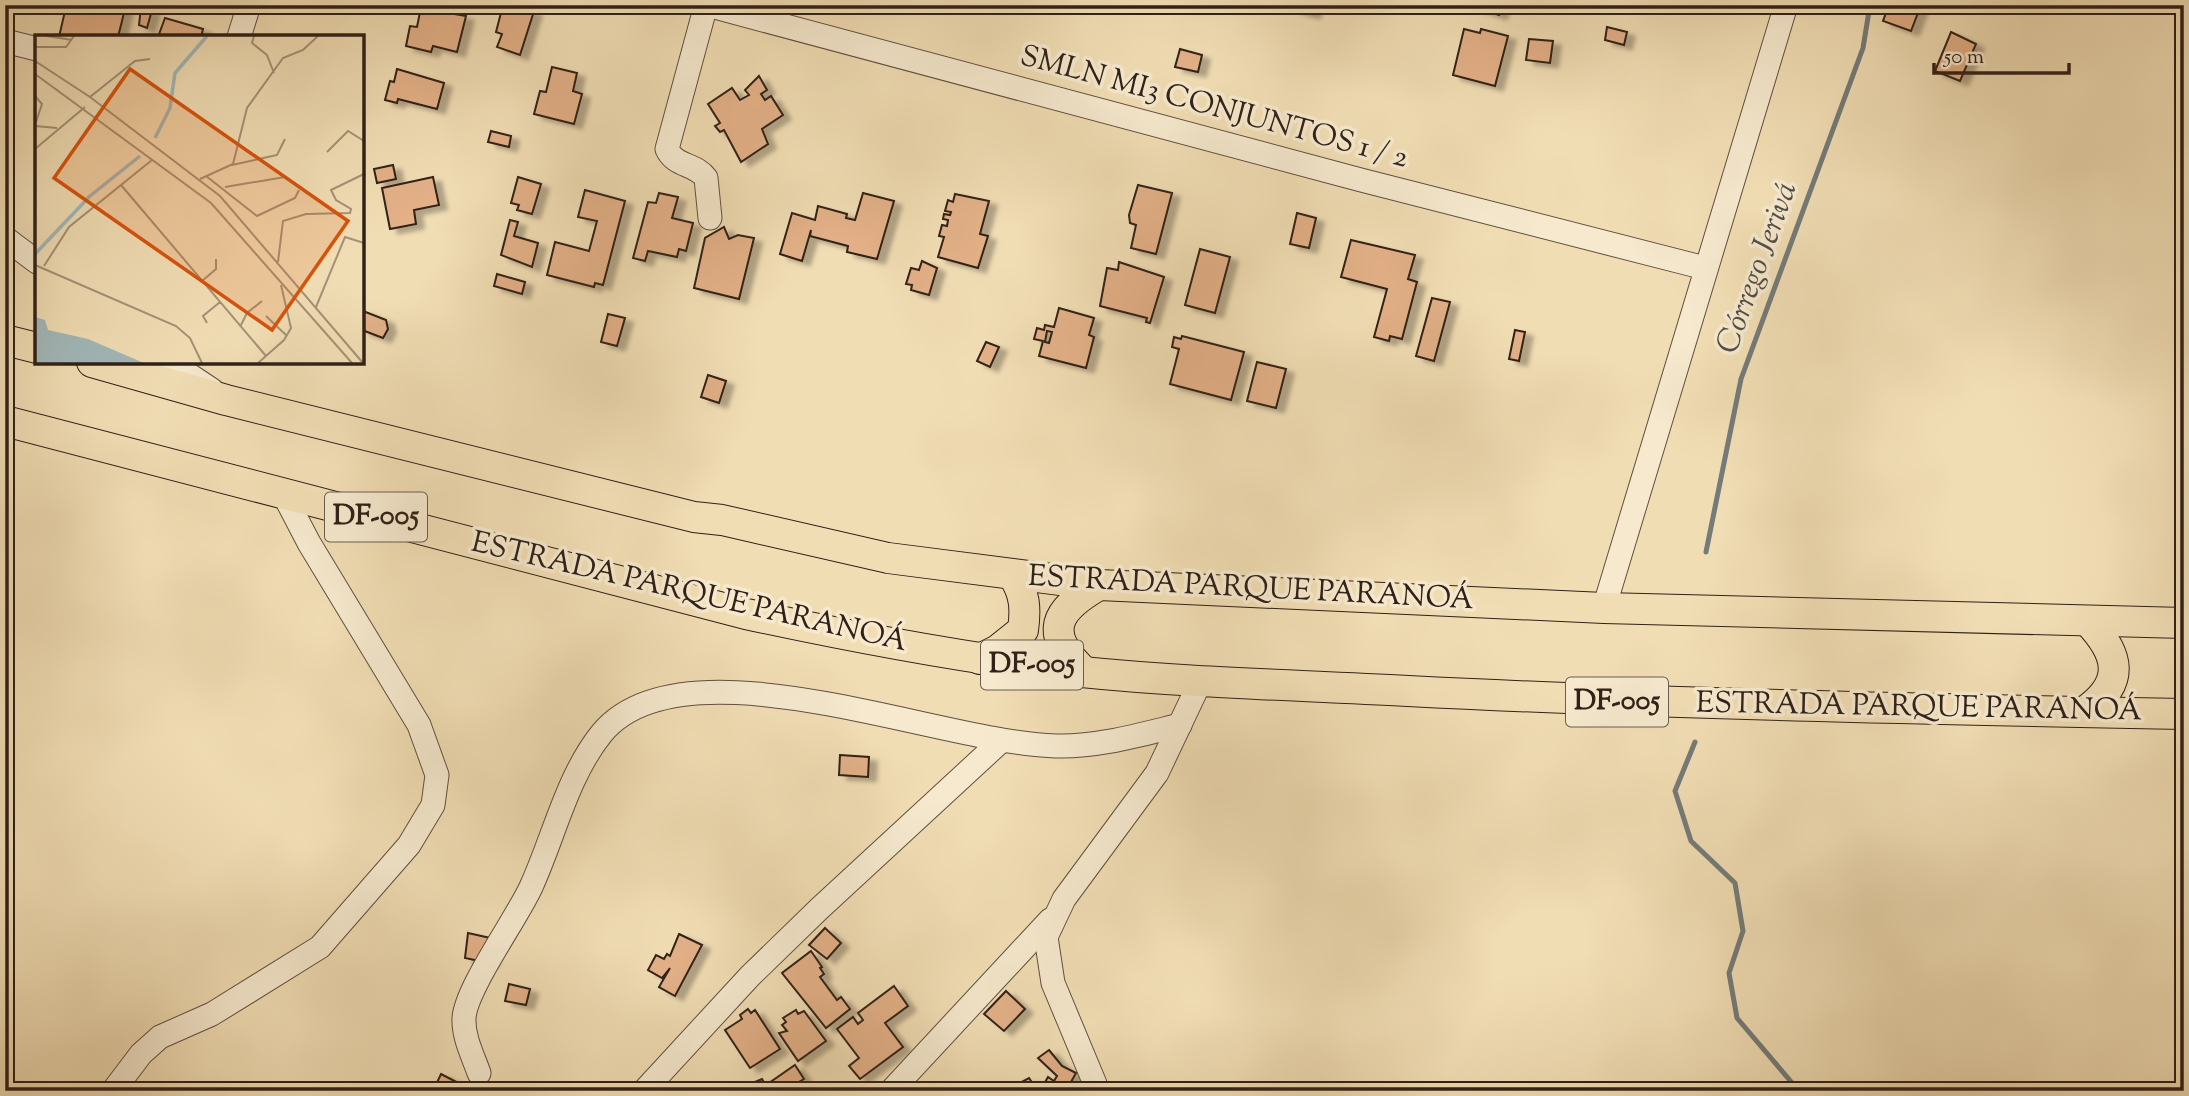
<svg xmlns="http://www.w3.org/2000/svg" width="2189" height="1096" viewBox="0 0 2189 1096" font-family="'Sorts Mill Goudy',serif">
<defs>
<filter id="shadow"><feDropShadow dx="8" dy="4.5" stdDeviation="2" flood-color="#0004"/></filter>
</defs>
<rect width="100%" height="100%" fill="#f1ddb4"/>
<filter id="stains"><feTurbulence type="fractalNoise" baseFrequency=".00286" numOctaves="4"/><feColorMatrix values="0 0 0 0 .2 0 0 0 0 .09 0 0 0 0 .02 0 0 0 .5 -.17"/></filter>
<radialGradient id="worn" r=".72"><stop offset=".6" stop-color="#630" stop-opacity="0"/><stop offset="1" stop-color="#630" stop-opacity=".3"/></radialGradient>
<g fill="none" stroke-linecap="round" stroke-linejoin="round">
<g stroke="#747b79" stroke-width="5">
<polyline points="1706,552 1741,379 1863,48 1870,5"/>
<polyline points="1695,742 1675,791 1691,841 1735,883 1743,931 1729,973 1737,1018 1799,1091"/>
</g>
</g>
<g fill="#e3b087" stroke="#302018" stroke-width="2" fill-rule="evenodd" filter="url(#shadow)">
<polygon points="75,5 126,5 118,37 59,37 65,11 73,13"/>
<polygon points="430,5 444,9 445,5 456,5 454,14 466,16 457,52 433,46 431,52 406,46 410,26 417,27 420,12 428,13"/>
<polygon points="503,5 534,11 520,55 497,47 502,34 496,32"/>
<polygon points="1295,5 1315,5 1312,14 1294,9"/>
<polygon points="1469,5 1502,5 1499,15"/>
<polygon points="1889,5 1921,5 1911,31 1883,21"/>
<polygon points="141,7 152,10 147,28 139,25"/>
<polygon points="165,18 203,29 201,37 158,37"/>
<polygon points="1607,27 1627,32 1624,45 1605,40"/>
<polygon points="1464,29 1480,33 1481,29 1508,36 1495,86 1453,75"/>
<polygon points="1951,32 1976,44 1960,81 1935,71"/>
<polygon points="1529,39 1553,41 1550,63 1526,60"/>
<polygon points="1180,49 1202,55 1198,72 1175,67"/>
<polygon points="552,67 577,73 573,91 582,94 574,124 534,114 540,91 546,92"/>
<polygon points="397,69 444,83 437,109 398,99 397,103 385,100 390,81 394,82"/>
<polygon points="759,76 767,90 761,94 765,100 771,96 783,115 762,129 768,144 741,162 724,130 720,132 715,126 720,123 708,104 732,88 740,100 749,95 745,90"/>
<polygon points="491,131 511,136 509,147 488,142"/>
<polygon points="393,165 396,179 377,183 374,169"/>
<polygon points="433,177 439,205 414,210 416,224 390,229 382,188"/>
<polygon points="518,177 541,184 532,214 517,210 519,205 511,203"/>
<polygon points="1138,185 1172,193 1156,254 1131,248 1136,225 1130,223 1129,215"/>
<polygon points="585,190 625,201 603,285 595,283 594,287 547,275 555,242 589,251 597,221 578,217"/>
<polygon points="659,193 678,197 672,218 693,223 686,251 679,249 677,257 648,251 645,261 633,258 648,202 656,203"/>
<polygon points="863,193 894,201 877,259 847,252 848,246 810,236 811,230 802,261 780,254 792,213 815,220 818,206 847,214 846,218 855,220"/>
<polygon points="955,194 989,201 980,234 988,236 978,268 938,257 944,237 939,236 942,225 947,226 948,220 943,219 944,214 950,215 951,212 945,211 948,200 953,202"/>
<polygon points="1297,213 1316,218 1309,248 1290,244"/>
<polygon points="510,220 518,222 514,236 538,243 532,267 501,255"/>
<polygon points="724,227 729,239 738,235 754,238 739,299 694,288 705,238"/>
<polygon points="1351,240 1415,255 1408,279 1417,282 1402,339 1390,336 1389,341 1374,337 1387,289 1341,277"/>
<polygon points="1200,249 1230,257 1215,313 1185,305"/>
<polygon points="922,261 937,268 929,295 911,290 912,285 906,284 911,268 919,270"/>
<polygon points="1119,262 1164,277 1150,323 1146,322 1147,318 1100,306 1107,268 1118,270"/>
<polygon points="497,274 525,282 522,294 494,286"/>
<polygon points="1432,298 1450,302 1434,361 1416,356"/>
<path d="M1059 308 1094 318 1089 335 1094 337 1086 368 1039 356 1043 341 1034 339 1037 328 1044 330 1045 325 1054 327ZM1047 331 1052 332 1049 343 1045 342Z"/>
<polygon points="363,311 386,320 388,329 383,338 362,330"/>
<polygon points="608,314 625,318 617,346 601,342"/>
<polygon points="1515,330 1525,332 1519,361 1509,359"/>
<polygon points="1182,336 1244,352 1231,400 1170,384 1179,349 1172,347 1174,337 1181,339"/>
<polygon points="986,342 999,347 990,367 977,361"/>
<polygon points="1257,362 1286,369 1276,408 1247,401"/>
<polygon points="708,375 726,381 719,403 701,397"/>
<polygon points="840,755 869,757 868,777 839,775"/>
<polygon points="825,928 841,943 827,959 809,945"/>
<polygon points="468,933 495,939 489,963 465,958"/>
<polygon points="679,934 702,945 675,996 659,987 670,968 662,978 648,970 656,955 664,959 667,954 670,956"/>
<polygon points="811,951 822,967 820,968 824,974 820,977 837,1000 841,997 850,1009 826,1028 782,973"/>
<polygon points="509,984 530,989 526,1005 505,1001"/>
<polygon points="894,986 908,1006 885,1023 903,1047 860,1079 849,1066 859,1058 837,1029 853,1017 858,1024 863,1020 858,1013"/>
<polygon points="1006,991 1025,1009 1004,1031 984,1014"/>
<polygon points="748,1009 751,1013 755,1010 780,1049 750,1068 725,1030 742,1019 740,1015"/>
<polygon points="796,1010 798,1014 804,1011 826,1041 798,1061 779,1033 787,1031 782,1025 786,1022 783,1018"/>
<polygon points="1049,1050 1062,1066 1076,1073 1066,1091 1040,1091 1048,1077 1054,1081 1057,1076 1038,1058"/>
<polygon points="795,1065 804,1079 797,1083 802,1091 775,1091 769,1083"/>
<polygon points="441,1074 468,1088 467,1091 433,1091"/>
<polygon points="1029,1078 1038,1091 1012,1091 1017,1088 1016,1085"/>
<polygon points="762,1079 769,1091 741,1091 755,1082"/>
</g>
<g fill="none" stroke-linecap="round" stroke-linejoin="round">
<g stroke="#604f3f" stroke-width="25">
<g id="minor">
<path d="M706 5 667 149C675 167 695 163 706 178L710 218"/>
<polyline points="707,5 1361,180 1705,268"/>
<polyline points="239,37 249,5"/>
<polyline points="5,41 37,49"/>
<polyline points="5,238 37,262"/>
<polyline points="170,362 212,390"/>
<polyline points="1604,608 1786,5"/>
<path d="M479 1073C473 1056 463 1037 464 1018 466 988 517 918 531 887 554 837 567 776 602 733 683 635 943 744 1056 746 1098 747 1139 735 1180 725"/>
<polyline points="113,1091 141,1054 160,1037 212,1014 320,947 409,845 433,805 437,775 419,725 309,543 283,493"/>
<polyline points="644,1091 750,976 819,909 1001,741"/>
<polyline points="891,1091 1050,920"/>
<polyline points="1098,1091 1053,983 1046,937 1064,899 1157,773 1201,680"/>
</g>
</g>
<g stroke="#302018" stroke-width="32">
<g id="major">
<polyline points="5,340 37,348"/>
<polyline points="92,362 226,400 694,517 722,520 888,558 1099,585 1604,608 2184,623"/>
<path d="M5 421 746 614C857 638 968 659 1082 672 1190 683 1299 685 1408 691 1666 704 1925 709 2184 714"/>
<path d="M980 659 998 650 1023 630C1026 608 1025 594 1013 575"/>
<path d="M1084 672C1043 633 1054 611 1099 585"/>
<path d="M2084 712C2126 683 2120 655 2088 621"/>
</g>
</g>
<use href="#minor" stroke="#f6e9ce" stroke-width="23"/>
<use href="#major" stroke="#f1ddb4" stroke-width="30"/>
</g>
<g text-anchor="middle" dominant-baseline="central" stroke-width="7" stroke-linejoin="round" paint-order="stroke">
<g fill="#f6e9ce" stroke="#6b5c4f" stroke-width="2">
<rect x="325" y="492.5" width="102" height="49" rx="5"/>
<rect x="981" y="640.5" width="102" height="49" rx="5"/>
<rect x="1566" y="677.5" width="102" height="49" rx="5"/>
</g>
<g font-size="28" font-weight="bold" fill="#302018">
<text x="376" y="517">DF-005</text>
<text x="1032" y="665">DF-005</text>
<text x="1617" y="702">DF-005</text>
</g>
<g font-size="30" fill="#302018" stroke="#f6e9ce">
<text transform="translate(1214 108) rotate(15)">SMLN MI3 CONJUNTOS 1 / 2</text>
<text transform="translate(1251 589) rotate(3)">ESTRADA PARQUE PARANOÁ</text>
<text transform="translate(689 593) rotate(13)">ESTRADA PARQUE PARANOÁ</text>
<text transform="translate(1919 708) rotate(1)">ESTRADA PARQUE PARANOÁ</text>
</g>
<g font-size="32" font-style="italic" fill="#524e48" stroke="#f6e9ce">
<text transform="translate(1758 268) rotate(-70)">Córrego Jerivá</text>
</g>
</g>
<g transform="translate(35 35)">
<rect width="329" height="329" fill="#f1ddb4"/>
<path d="M0 282 10 285 13 295 53 304 109 328H0Z" fill="#a1b8b9"/>
<path fill="none" stroke="#a1b8b9" stroke-width="3.5" d="M120 103 135 73 140 38 172 1M0 219 55 161 105 121"/>
<path fill="none" stroke="#a49176" stroke-width="2" d="M12 1 37 5M219 1 217 8 232 20 239 38M0 12H31L39 1M0 26 55 62 185 161 328 328M0 39 176 168 317 328M0 61 7 69 1 87M55 62 100 26 115 24M0 91 22 93M0 114 50 72M292 117 313 96 329 106M197 130 242 120 250 104M171 141 222 181 260 163 264 155M165 144 198 129 212 73 248 23 268 15 283 1M86 150 231 321M190 152 250 142M243 227 248 186 271 179 315 178 316 174 301 165 296 155 329 139M0 230 141 291 155 303 167 328M9 231 34 192 117 125M167 246 181 234V224M281 272 310 202 329 208M231 281 252 301M172 288 168 281 185 267M205 292 212 278 227 266M223 328 249 305 256 293 246 250"/>
<path fill="#d6530d" fill-opacity="0.15" stroke="#d6530d" stroke-width="3.5" d="M95 34 313 186 237 295 19 143Z"/>
<rect width="329" height="329" fill="none" stroke="#302018" stroke-width="3.5"/>
</g>
<rect width="2189" height="1096" fill="none" stroke="#f1ddb4" stroke-width="28"/>
<rect x="7" y="7" width="2175" height="1082" fill="none" stroke="#302018" stroke-width="3.5"/>
<rect x="14" y="14" width="2161" height="1068" fill="none" stroke="#302018" stroke-width="2"/>
<path d="M1934 63v10h135v-10" fill="none" stroke="#302018" stroke-width="3.5"/>
<text x="1944" y="63" font-size="21" fill="#302018" stroke="#f6e9ce" stroke-width="5" paint-order="stroke">50 m</text>
<rect width="100%" height="100%" filter="url(#stains)"/>
<rect width="100%" height="100%" fill="url(#worn)"/>
</svg>
